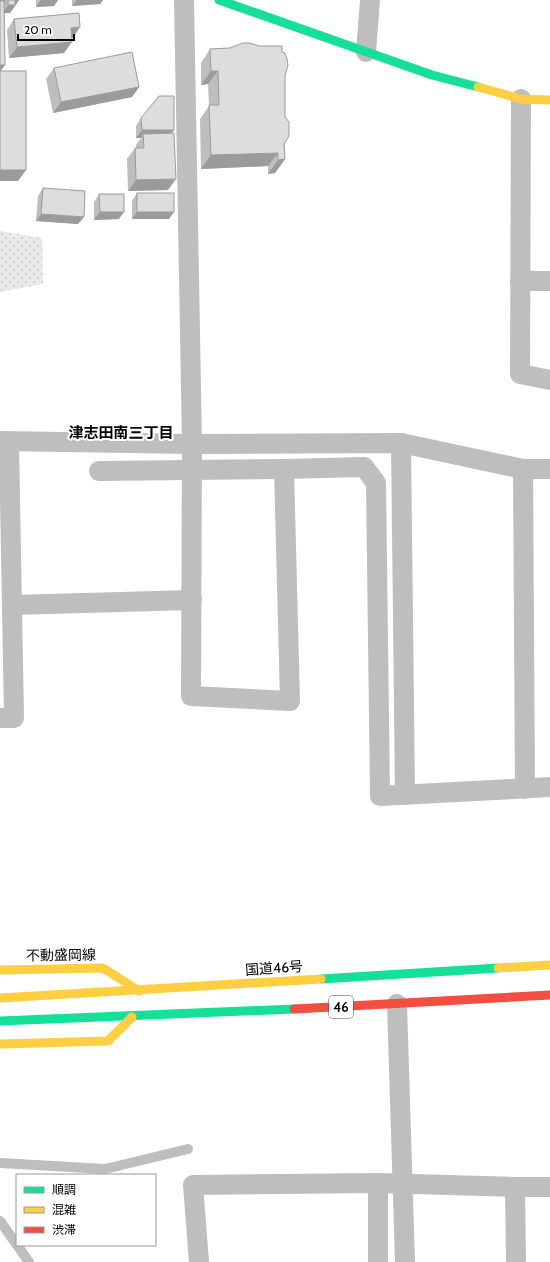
<svg xmlns="http://www.w3.org/2000/svg" width="550" height="1262" viewBox="0 0 550 1262" font-family="Cabin,'Noto Sans JP',sans-serif">
<defs>
<pattern id="grass-dots" width="8" height="8" patternUnits="userSpaceOnUse"><rect width="8" height="8" fill="#eaeaea"/><path d="M2 2h.1M6 6h.1" fill="none" stroke="#c7c7c7" stroke-width="1.8" stroke-linecap="round"/></pattern>
</defs>
<rect width="100%" height="100%" fill="#fff"/>
<polygon fill="url(#grass-dots)" points="0,231 42,238 43,284 0,292"/>
<g fill="none" stroke-linecap="round" stroke-linejoin="round">
<g stroke="#bebebe" stroke-width="10">
<polyline points="0,1163 105,1169 188,1149"/>
<polyline points="0,1221 17,1245"/>
<polyline points="17,1245 29,1262"/>
</g>
<g stroke="#bebebe" stroke-width="20">
<polyline points="184,0 192,444 191,696 290,701 284,469"/>
<polyline points="366,52 370,0"/>
<polyline points="521,99 520,374 550,380"/>
<polyline points="520,281 550,281"/>
<polyline points="0,441 192,444 401,443 523,469 550,469"/>
<polyline points="401,443 405,795"/>
<polyline points="523,469 525,789"/>
<polyline points="99,471 284,469 364,467 376,483 380,796 550,787"/>
<polyline points="12,605 192,600"/>
<polyline points="0,718 14,718 9,442"/>
<polyline points="397,1004 405,1262"/>
<polyline points="378,1183 378,1262"/>
<polyline points="515,1187 516,1262"/>
<polyline points="199,1262 193,1185 378,1183 515,1187 550,1187"/>
</g>
<g stroke="#16e098" stroke-width="9">
<polyline points="219,0 432,75 478,87"/>
<polyline points="321,979 498,968"/>
<polyline points="0,1021 294,1009"/>
</g>
<g stroke="#ffcf43" stroke-width="9">
<polyline points="478,87 521,99 550,100"/>
<polyline points="498,968 550,965"/>
<polyline points="0,970 103,968 139,991"/>
<polyline points="0,998 321,979"/>
<polyline points="0,1044 108,1041 132,1017"/>
</g>
<polyline stroke="#f24e42" stroke-width="9" points="294,1009 550,995"/>
</g>
<g fill="#bebebe">
<polygon points="0,0 19,0 10,13 4,13 1,71 18,181 0,181"/>
<polygon points="36,0 58,0 54,6 36,7"/>
<polygon points="72,0 103,0 100,4 72,6"/>
<polygon points="14,19 73,38 72,38 64,53 9,58 7,30"/>
<polygon points="259,46 282,52 285,76 285,159 275,173 268,174 268,166 201,169 200,119 209,106 208,84 201,85 201,63 210,49 230,48"/>
<polygon points="54,68 139,87 132,97 53,113 46,79"/>
<polygon points="141,118 174,130 172,133 168,190 128,191 127,159 135,148 136,148 136,145 141,138 136,138 136,126"/>
<polygon points="43,188 84,217 78,224 36,221 38,196"/>
<polygon points="137,193 169,219 132,219 132,201"/>
<polygon points="99,194 119,219 94,220 94,202"/>
</g>
<g fill="#9b9b9b">
<polygon points="0,0 6,0 3,5 0,5"/>
<polygon points="14,0 19,0 10,13 3,13 8,5"/>
<polygon points="41,0 58,0 54,6 36,7"/>
<polygon points="77,0 103,0 100,4 72,6"/>
<polygon points="80,27 73,38 63,39 71,28"/>
<polygon points="72,42 64,53 9,58 17,47"/>
<polygon points="0,65 5,65 0,72"/>
<polygon points="211,71 218,71 208,84 201,85"/>
<polygon points="139,87 132,97 53,113 61,102"/>
<polygon points="142,130 174,130 169,137 143,134 141,138 136,138"/>
<polygon points="278,153 268,166 201,169 211,155"/>
<polygon points="285,159 275,173 268,174 278,160"/>
<polygon points="0,170 26,170 18,181 0,181"/>
<polygon points="176,179 168,190 128,191 136,180"/>
<polygon points="100,212 124,212 119,219 94,220"/>
<polygon points="137,212 174,212 169,219 132,219"/>
<polygon points="41,214 84,217 78,224 36,221"/>
</g>
<g fill="#ddd" stroke="#9b9b9b">
<rect x="8" y="0" width="7" height="5"/>
<polygon points="0,1 4,1 5,65 0,65"/>
<polygon points="79,13 80,27 71,28 72,42 17,47 14,19"/>
<polygon points="243,43 250,43 259,46 282,46 282,52 285,53 287,59 288,65 285,76 285,117 289,122 289,136 284,144 285,159 278,160 278,153 211,155 209,105 219,105 218,71 211,71 210,49 230,48"/>
<polygon points="132,52 139,87 61,102 54,68"/>
<rect x="0" y="71" width="26" height="99"/>
<polygon points="159,96 174,96 174,130 142,130 141,118"/>
<polygon points="174,133 176,179 136,180 135,148 144,148 143,134"/>
<polygon points="43,188 85,191 84,217 41,214"/>
<rect x="137" y="193" width="37" height="19"/>
<polygon points="99,194 124,194 124,212 100,212"/>
</g>
<g text-anchor="middle" dominant-baseline="central" stroke-width="4" stroke-linejoin="round" paint-order="stroke">
<rect fill="#fff" stroke="#4c4c4c" stroke-width="1" x="329" y="996" width="24" height="22" rx="3"/>
<g font-size="13" font-weight="bold" fill="#000">
<text x="341" y="1007">46</text>
</g>
<g font-size="14" fill="#000" stroke="#fff">
<text transform="translate(61 955) rotate(-1)">不動盛岡線</text>
<text transform="translate(274 968) rotate(-4)">国道46号</text>
</g>
<g font-size="15" font-weight="bold" fill="#000" stroke="#fff">
<text x="121" y="433">津志田南三丁目</text>
</g>
</g>
<rect x="16" y="1174" width="140" height="72" fill="#ffffff" stroke="#999999"/>
<rect x="24" y="1187" width="20" height="6" fill="#16e098" stroke="#999999"/>
<text x="52" y="1194" font-size="12" fill="#000000">順調</text>
<rect x="24" y="1207" width="20" height="6" fill="#ffcf43" stroke="#999999"/>
<text x="52" y="1214" font-size="12" fill="#000000">混雑</text>
<rect x="24" y="1227" width="20" height="6" fill="#f24e42" stroke="#999999"/>
<text x="52" y="1234" font-size="12" fill="#000000">渋滞</text>
<path d="M18 34v6h56v-6" fill="none" stroke="#000000" stroke-width="2"/>
<text x="24" y="34" font-size="12" fill="#000000" stroke="#ffffff" stroke-width="3" paint-order="stroke">20 m</text>
</svg>
